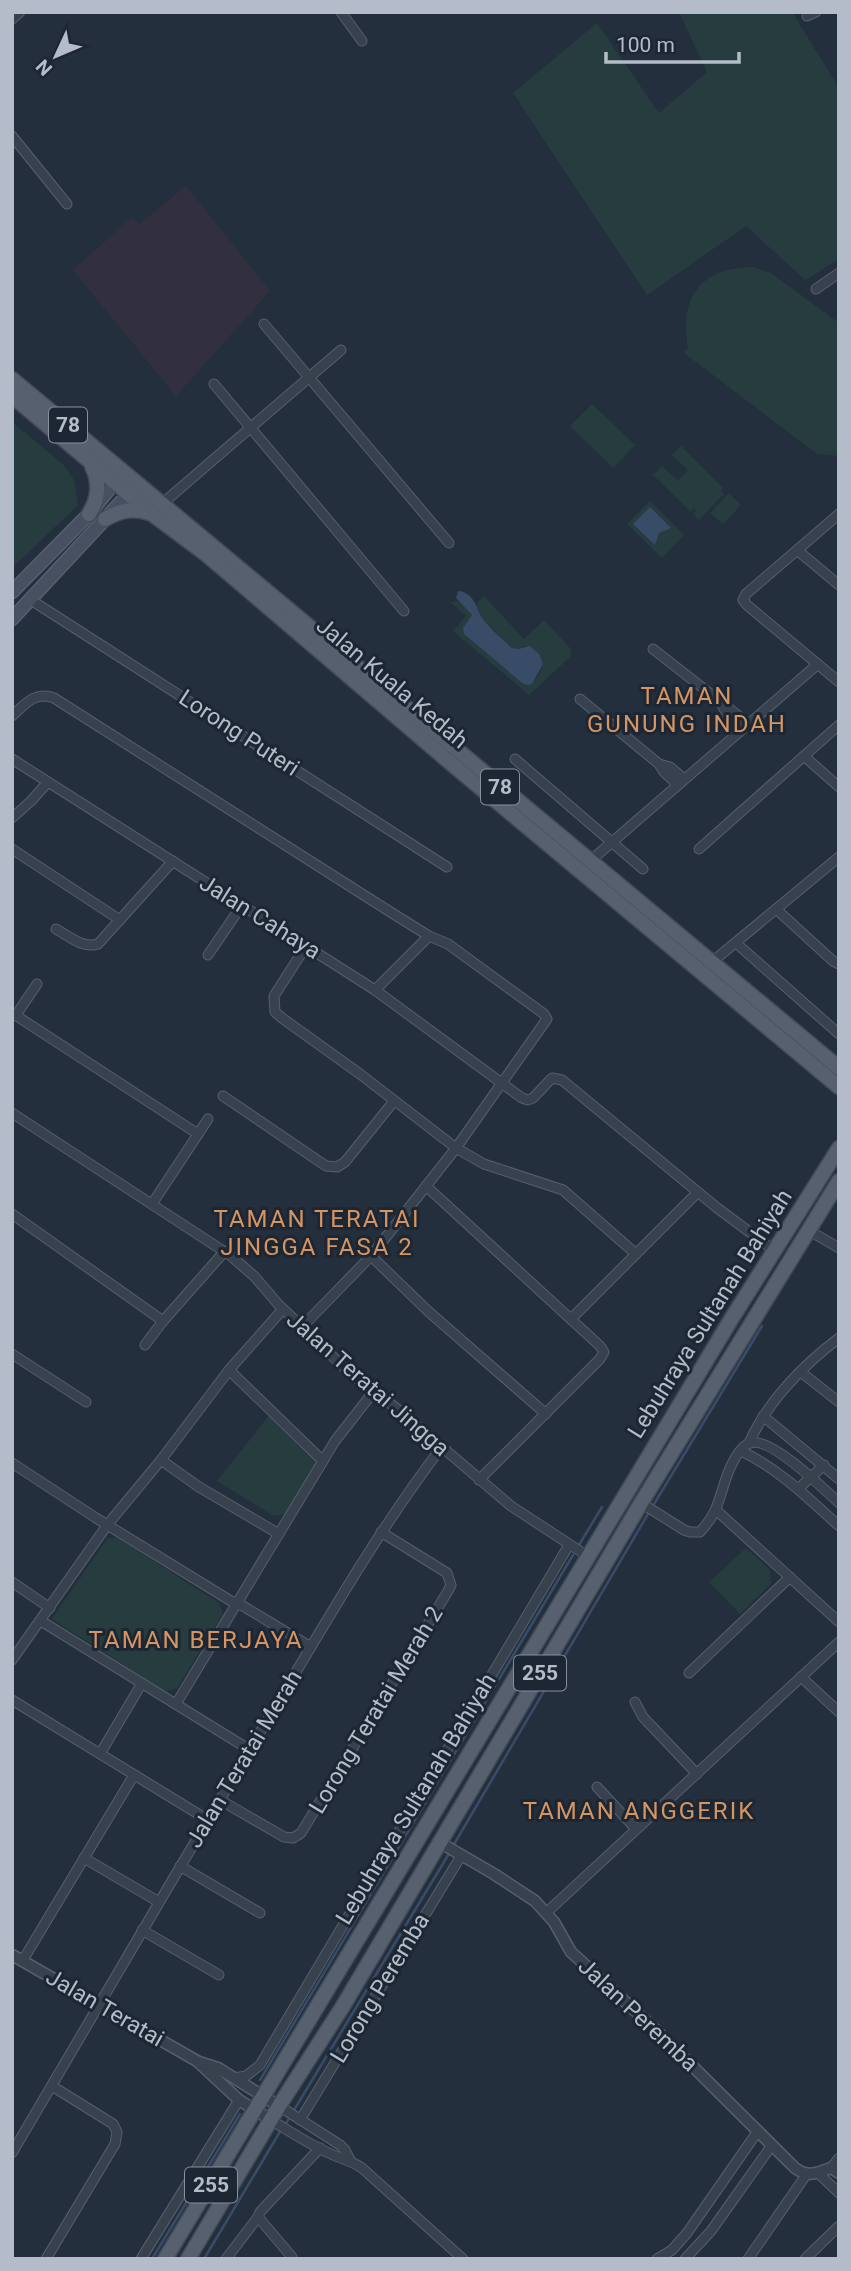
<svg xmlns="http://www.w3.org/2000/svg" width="851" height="2271" viewBox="0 0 851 2271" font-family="Roboto,sans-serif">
<rect width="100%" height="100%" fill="#242f3e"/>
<polygon fill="#32303f" points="186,186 270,291 176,396 73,270 132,217 139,224"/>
<g fill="#263c3f">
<polygon points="679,12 792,12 839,88 839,259 805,280 746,226 647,295 513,93 597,23 659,113 707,72"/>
<path d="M753 267 771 273 839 323V456L817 454 684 353 688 348C679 297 700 268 753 267Z"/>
<polygon points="592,404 635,445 613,468 570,426"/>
<polygon points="12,422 65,466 75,482 78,505 12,568"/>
<polygon points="681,446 723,488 721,491 724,494 699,520 693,514 696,511 694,508 690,511 653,475 662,466 678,481 688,470 672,455"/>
<polygon points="729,493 741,505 723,524 710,513"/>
<polygon points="650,501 684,535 662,558 627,524"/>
<polygon points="484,596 524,639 544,620 572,650 570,657 529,695 453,631 466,616 450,602 458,601 472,615 463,628 466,636 522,683 530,685 539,675 543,664 525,646 518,649 512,648 483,619 476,604"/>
<polygon points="271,1413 318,1460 286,1514 274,1516 217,1481"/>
<polygon points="116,1537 219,1603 223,1614 177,1688 166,1692 52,1619 107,1539"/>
<polygon points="746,1548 770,1570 771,1584 740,1614 709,1582"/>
</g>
<g fill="#394c67">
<polygon points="650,507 671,528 659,533 655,545 633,524"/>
<path d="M458 591C474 592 476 608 483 619 491 630 503 639 512 648L518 649 530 646 539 654 543 664 532 684 528 685 522 683 464 634 463 628 472 615 456 598Z"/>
</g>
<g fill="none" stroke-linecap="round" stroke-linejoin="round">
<g stroke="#394c67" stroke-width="2.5">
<polyline points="654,1504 762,1326"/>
<polyline points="579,1545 602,1507"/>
<polyline points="453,1846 648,1514"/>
<polyline points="260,2080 573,1555"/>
<polyline points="285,2125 450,1852"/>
<polyline points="152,2259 240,2114"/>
<polyline points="204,2259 281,2130"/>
</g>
<g stroke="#565f6c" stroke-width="11">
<g id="minor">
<polyline points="341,12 362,41"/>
<polyline points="807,16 816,12"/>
<polyline points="12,19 20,12"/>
<polyline points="12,136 67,204"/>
<polyline points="816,289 839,273"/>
<polyline points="264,324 449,543"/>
<polyline points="214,384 404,611"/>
<polyline points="163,503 341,350"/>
<polyline points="839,514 746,594 743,600 747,605 839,682"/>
<polyline points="797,550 839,585"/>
<polyline points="31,600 447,867"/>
<polyline points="653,649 749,724"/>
<polyline points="580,699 659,764 664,772 678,785"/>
<polyline points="722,705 727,714 744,728"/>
<path d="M12 716C25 704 35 691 54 698L392 913 429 936 448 944 544 1014 547 1019 456 1148 371 1256 302 1327"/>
<polyline points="804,756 839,787"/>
<polyline points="12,759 375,990 522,1098 528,1100 533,1098 552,1078 562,1080 716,1207 775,1251"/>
<polyline points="515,759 643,869"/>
<polyline points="659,764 670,767 684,779"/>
<polyline points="12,818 31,801 48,782"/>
<polyline points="12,849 120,920"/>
<polyline points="699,849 839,725"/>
<polyline points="589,862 818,664"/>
<polyline points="776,909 833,961 839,964"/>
<path d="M56 929C69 936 83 949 98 944L173 861"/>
<polyline points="736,943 839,1034"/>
<polyline points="306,946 274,996 275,1012 282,1018 360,1074 456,1148 484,1164 563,1190 636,1254"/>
<polyline points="208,955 242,905"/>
<polyline points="712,962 839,857"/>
<polyline points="375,990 429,936"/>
<polyline points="12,1013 198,1134"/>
<polyline points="16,1015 37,984"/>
<polyline points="223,1096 326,1166 337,1167 345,1162 394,1101"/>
<polyline points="12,1113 231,1256 255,1277 278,1304 352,1375 400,1411 511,1506 589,1557"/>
<polyline points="426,1186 600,1346 604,1352 600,1359 479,1480"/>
<polyline points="152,1204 208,1119"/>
<polyline points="12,1214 163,1321"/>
<polyline points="808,1230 839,1248"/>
<polyline points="371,1256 429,1312 546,1414"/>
<polyline points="571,1319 698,1192"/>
<polyline points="145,1345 163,1321 225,1251"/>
<polyline points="12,1354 86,1402"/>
<polyline points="229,1370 323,1461"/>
<polyline points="802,1373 839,1402"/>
<polyline points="763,1416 839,1479"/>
<path d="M749 1443C767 1402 803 1365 839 1338"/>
<path d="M741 1451C778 1468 809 1499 839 1526"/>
<polyline points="161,1460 199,1487 279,1534"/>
<polyline points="12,1463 96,1518 231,1601 243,1606 311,1647"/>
<polyline points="798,1489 824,1465"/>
<path d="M641 1503 684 1530 690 1532H700C720 1510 718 1499 728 1473 732 1463 739 1447 750 1443 770 1436 824 1489 839 1503"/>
<polyline points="716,1510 839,1622"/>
<polyline points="12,1582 50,1608"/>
<polyline points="41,1621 250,1750"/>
<polyline points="12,1660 108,1524 161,1460 229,1370 283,1309"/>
<polyline points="689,1673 790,1577"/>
<polyline points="801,1677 839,1712"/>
<polyline points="12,1700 208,1820"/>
<polyline points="635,1702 643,1717 697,1774"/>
<polyline points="176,1704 335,1441 374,1391"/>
<polyline points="100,1754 142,1683"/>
<polyline points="597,1787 636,1829"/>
<polyline points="220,1800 284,1837 293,1838 301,1833 448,1591 451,1585 447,1573 381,1532"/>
<polyline points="84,1858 159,1902"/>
<polyline points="180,1866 260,1913"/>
<polyline points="546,1913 839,1642"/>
<polyline points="142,1930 219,1975"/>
<polyline points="23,1960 134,1775"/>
<polyline points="234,2078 246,2076 260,2065 569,1545"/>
<polyline points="279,2106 340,2145 345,2150 350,2160"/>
<path d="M271 2120C291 2132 310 2145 331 2154 342 2159 352 2161 362 2168L463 2259"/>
<polyline points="300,2120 461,1856"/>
<path d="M12 2153C95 2011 178 1870 262 1729 319 1634 374 1536 441 1448"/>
<polyline points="831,2168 839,2158"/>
<polyline points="819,2174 839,2193"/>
<polyline points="292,2257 258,2217 260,2212 320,2148"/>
<polyline points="46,2259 115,2144 117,2132 113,2124 52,2086"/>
<polyline points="141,2259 239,2100"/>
<polyline points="226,2259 258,2217"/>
<polyline points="657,2259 672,2250 687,2233 758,2131"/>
<polyline points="685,2259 711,2231 772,2145"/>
<polyline points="748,2259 806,2175"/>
<polyline points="805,2259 839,2226"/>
</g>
</g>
<g stroke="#565f6c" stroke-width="13">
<g id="tertiary">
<path d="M439 1842 494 1874 535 1901 554 1922 571 1952 656 2030 795 2168C809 2178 816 2173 831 2168L839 2173"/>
<polyline points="12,1955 197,2061 239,2100 271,2120"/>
<polyline points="199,2062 218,2068 279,2106"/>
</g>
</g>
<g stroke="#565f6c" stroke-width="15">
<g id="secondary">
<polyline points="12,592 89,514 119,477"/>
<polyline points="12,619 133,489"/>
</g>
</g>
<g stroke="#414a57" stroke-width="17">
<g id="primary">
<polyline points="12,379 839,1068"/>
<polyline points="12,396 156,517 207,555 453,765 839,1087"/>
<path d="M89 514C99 498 100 483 92 466"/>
<path d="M105 519C120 511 132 507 149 513"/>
<polyline points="165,2259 732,1318 839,1148"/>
<polyline points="188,2259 279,2106 343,2006 641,1503 839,1181"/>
</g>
</g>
<use href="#minor" stroke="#38414e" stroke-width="9"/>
<use href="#tertiary" stroke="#38414e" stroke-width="10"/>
<use href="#secondary" stroke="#465061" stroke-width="12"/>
<use href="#primary" stroke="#56606e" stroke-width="14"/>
</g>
<g text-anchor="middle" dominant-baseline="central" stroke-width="6" stroke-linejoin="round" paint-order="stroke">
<g fill="#1d2633" stroke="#878f9c" stroke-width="2">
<rect x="49" y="407.5" width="38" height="35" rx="5"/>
<rect x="481" y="769.5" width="38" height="35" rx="5"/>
<rect x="514" y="1655.5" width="52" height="35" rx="5"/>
<rect x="185" y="2167.5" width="52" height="35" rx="5"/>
</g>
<g font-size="21" font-weight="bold" fill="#b4bcc9">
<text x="68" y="425">78</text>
<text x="500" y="787">78</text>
<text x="540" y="1673">255</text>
<text x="211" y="2185">255</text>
</g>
<g font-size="23" fill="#b4bcc9" stroke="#1d2633">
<text transform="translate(392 683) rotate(40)">Jalan Kuala Kedah</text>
<text transform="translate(239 733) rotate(33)">Lorong Puteri</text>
<text transform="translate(260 917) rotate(32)">Jalan Cahaya</text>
<text transform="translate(710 1314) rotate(-58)">Lebuhraya Sultanah Bahiyah</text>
<text transform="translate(368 1384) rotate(41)">Jalan Teratai Jingga</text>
<text transform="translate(376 1710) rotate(-59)">Lorong Teratai Merah 2</text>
<text transform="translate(244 1759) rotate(-59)">Jalan Teratai Merah</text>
<text transform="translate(416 1799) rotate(-59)">Lebuhraya Sultanah Bahiyah</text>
<text transform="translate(380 1988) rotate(-59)">Lorong Peremba</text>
<text transform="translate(105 2008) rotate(30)">Jalan Teratai</text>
<text transform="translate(638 2015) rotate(43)">Jalan Peremba</text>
</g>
<g font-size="24" letter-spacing="2" fill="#d59563" stroke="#1d2633">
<text x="687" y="696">TAMAN<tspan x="687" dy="28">GUNUNG INDAH</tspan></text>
<text x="317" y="1219">TAMAN TERATAI<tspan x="317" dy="28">JINGGA FASA 2</tspan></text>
<text x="196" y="1640">TAMAN BERJAYA</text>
<text x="639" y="1811">TAMAN ANGGERIK</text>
</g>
</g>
<rect width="851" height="2271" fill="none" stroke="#b4bcc9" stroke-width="28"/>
<g transform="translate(56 56) rotate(226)" stroke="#1d2633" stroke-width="5" paint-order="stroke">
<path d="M0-5L12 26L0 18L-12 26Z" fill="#b4bcc9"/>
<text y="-10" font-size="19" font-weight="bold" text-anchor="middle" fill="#b4bcc9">N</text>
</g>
<path d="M606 52v10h133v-10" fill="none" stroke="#b4bcc9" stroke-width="3.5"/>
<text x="616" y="52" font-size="21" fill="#b4bcc9" stroke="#1d2633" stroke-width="5" paint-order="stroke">100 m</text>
</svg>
